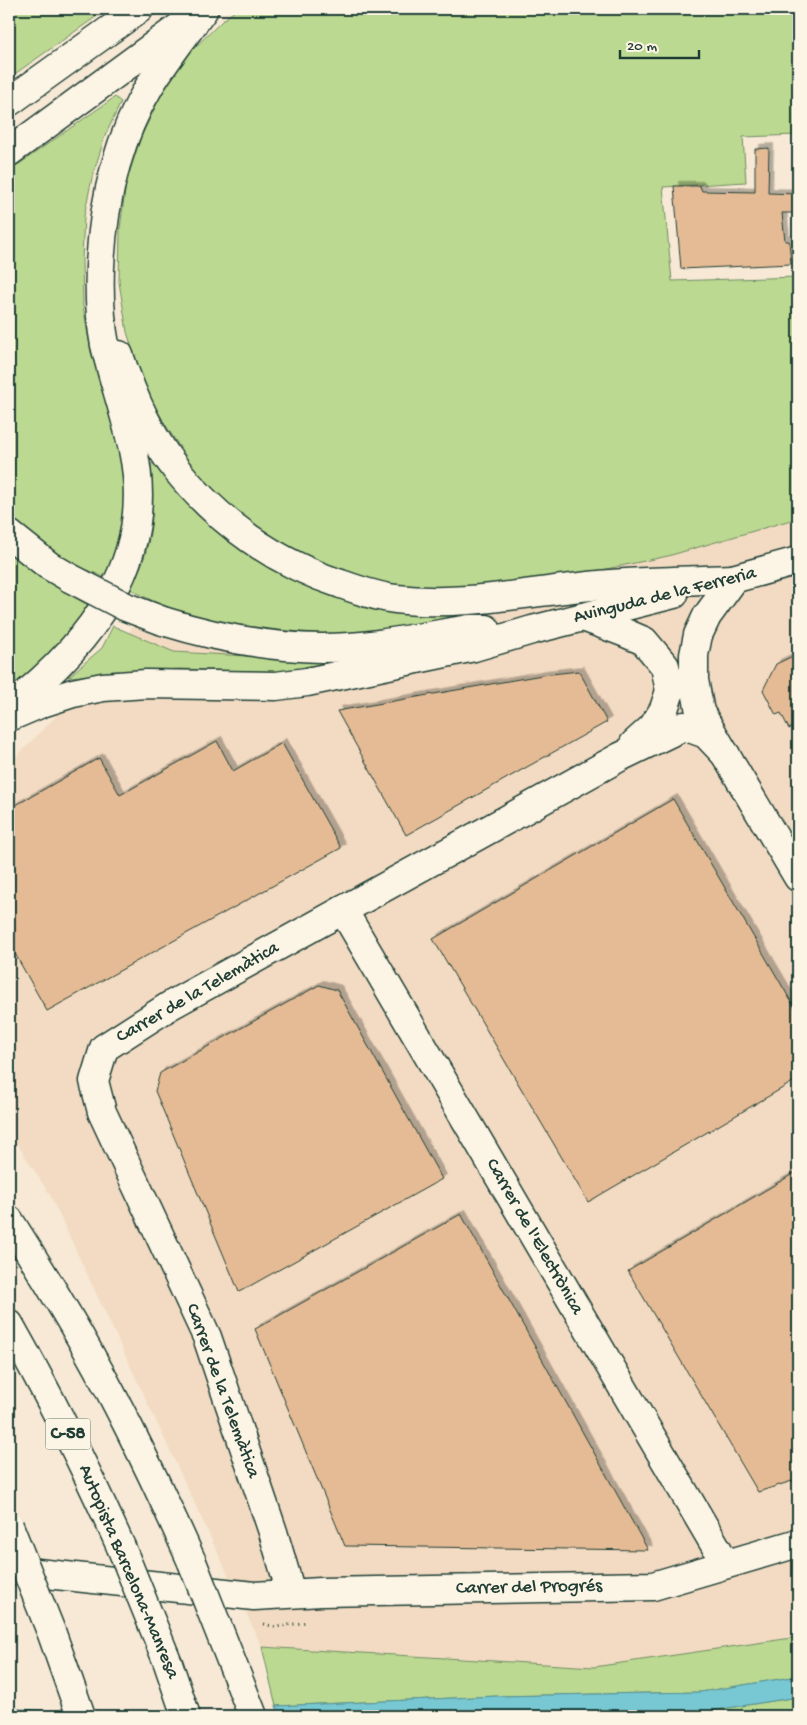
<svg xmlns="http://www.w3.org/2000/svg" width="807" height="1725" viewBox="0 0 807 1725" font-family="'Gochi Hand',sans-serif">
<defs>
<filter id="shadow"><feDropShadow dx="4.5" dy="-4.5" stdDeviation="0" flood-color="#0004"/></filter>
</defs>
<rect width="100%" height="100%" fill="#f7e9d5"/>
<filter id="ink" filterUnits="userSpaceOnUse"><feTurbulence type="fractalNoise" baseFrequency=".02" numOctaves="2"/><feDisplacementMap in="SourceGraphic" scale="10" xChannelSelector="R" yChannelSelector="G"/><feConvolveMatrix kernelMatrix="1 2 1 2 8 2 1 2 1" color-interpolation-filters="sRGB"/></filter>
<g filter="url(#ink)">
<polygon fill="#f2dbc2" points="213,473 798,515 798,1637 594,1667 262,1647 50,1195 9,1131 9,764 119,652"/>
<g fill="#bcd991" stroke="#6e8b62">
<polygon points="9,9 107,9 9,78"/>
<polygon points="237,9 798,9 798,135 743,137 746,182 663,187 672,281 798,277 798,518 668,556 540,583 479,590 401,589 310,560 274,541 231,509 196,472 168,429 144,387 127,332 119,282 120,229 126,183 141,137 161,95 186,56 222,21"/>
<polygon points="115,97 121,102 105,136 92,178 84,216 82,260 83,306 91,352 110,411 123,460 126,521 108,579 54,555 9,522 9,171"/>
<path d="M158 462 208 521 460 614 462 621 341 637 243 631 174 612 130 589C134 580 140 570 143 561 154 530 154 496 151 464Z"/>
<polygon points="9,549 43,579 91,607 51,656 9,691"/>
<polygon points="113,626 174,652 338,661 282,672 179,669 68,677 102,648"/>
<polygon points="798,1637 798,1676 701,1692 498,1696 276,1706 262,1647 594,1667"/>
<polygon points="798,1697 798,1716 662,1716 709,1711"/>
</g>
<polygon fill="#78c8d4" stroke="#549094" points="798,1676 798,1697 709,1711 662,1716 280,1716 276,1706 498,1696 701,1692"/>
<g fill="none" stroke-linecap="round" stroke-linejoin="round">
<polyline stroke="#549094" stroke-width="8" points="9,1712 76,1716"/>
</g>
<g fill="#e5bb95" stroke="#1f3d34" filter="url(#shadow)">
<polygon points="769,148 768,193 798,194 798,213 782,213 785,241 789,241 791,264 681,269 674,186 700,186 702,191 755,192 755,149"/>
<polygon points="798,646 798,738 793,727 789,729 781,713 776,715 763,690 776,664 797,654 795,648"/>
<polygon points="579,671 607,722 406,835 337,711 542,675"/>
<polygon points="217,741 233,771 282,743 341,848 47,1011 9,943 9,809 99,758 120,795"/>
<polygon points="673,799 798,1013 798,1079 588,1202 433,939"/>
<polygon points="319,985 337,990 442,1179 239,1292 155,1091 160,1073"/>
<polygon points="798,1171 798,1479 758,1492 628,1271"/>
<polygon points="461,1214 572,1413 648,1550 345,1546 255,1329"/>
</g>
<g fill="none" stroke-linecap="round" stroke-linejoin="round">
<g stroke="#1f3d34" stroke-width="31">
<g id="minor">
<path d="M119 355C132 395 150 436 176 469 219 523 276 563 341 584 358 590 377 597 396 599 455 606 514 595 572 588 626 581 681 581 734 579"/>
<polyline points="9,534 48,565 70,578"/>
<polyline points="734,579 707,616 698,635 694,655 694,680 700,712 798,877"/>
<polyline points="718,583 798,561"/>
<polyline points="583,617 623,632 644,641 665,666 670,691 664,709 653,727 634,744"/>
<path d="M163 621C214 637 267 647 321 648 371 648 421 637 469 629H486"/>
<polyline points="9,717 42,703 73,693 103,687 146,684 276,686 307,682 474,647 532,630 674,594"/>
<polyline points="343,910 726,1564"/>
<polyline points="9,1570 254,1596 321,1592 653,1586 798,1543"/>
<polyline points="291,1593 273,1532 207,1337 102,1112 94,1081 104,1048 171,1005 620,757 684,726 706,734 726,755"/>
</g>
</g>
<g stroke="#1f3d34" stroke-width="31">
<g id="major">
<polyline points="9,102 139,9"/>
<polyline points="9,152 197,14"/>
</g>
</g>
<g stroke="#1f3d34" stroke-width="31">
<g id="highway">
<path d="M9 708C90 644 157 561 133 450 126 415 113 380 105 345 100 319 99 293 100 267 103 203 116 141 150 85 166 59 186 34 204 9"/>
<path d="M9 1220C52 1287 93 1356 129 1428 151 1472 172 1517 192 1562"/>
<path d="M9 1324C50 1396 87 1471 121 1547"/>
</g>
</g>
<polyline stroke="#1f3d34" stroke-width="3" stroke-dasharray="1 4" stroke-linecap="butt" points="264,1624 276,1627 307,1622"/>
<use href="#minor" stroke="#fcf5e5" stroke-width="28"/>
<use href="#major" stroke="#fcf5e5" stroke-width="28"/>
<use href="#highway" stroke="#fcf5e5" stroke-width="28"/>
<g stroke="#1f3d34" stroke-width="31" stroke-linecap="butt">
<polyline id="minor-bridge" points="70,578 126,607 163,621"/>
</g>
<g stroke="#1f3d34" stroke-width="31" stroke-linecap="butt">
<g id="highway-bridge">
<polyline points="9,1526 52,1634 81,1716"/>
<polyline points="121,1547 168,1663 186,1716"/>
<polyline points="192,1562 253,1716"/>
</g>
</g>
<use href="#minor-bridge" stroke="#fcf5e5" stroke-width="28"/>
<use href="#highway-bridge" stroke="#fcf5e5" stroke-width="28"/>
</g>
</g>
<g text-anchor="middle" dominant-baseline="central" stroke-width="4.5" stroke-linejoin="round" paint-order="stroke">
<rect fill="#fcf5e5" stroke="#617469" stroke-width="1" x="45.5" y="1418.5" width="45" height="31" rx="4"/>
<g font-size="18" font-weight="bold" fill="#1f3d34">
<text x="68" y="1434">C-58</text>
</g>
<g font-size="19" fill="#1f3d34" stroke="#fcf5e5">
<text transform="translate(665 596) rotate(-14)">Avinguda de la Ferreria</text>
<text transform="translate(198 993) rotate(-30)">Carrer de la Telemàtica</text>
<text transform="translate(534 1237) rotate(60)">Carrer de l'Electrònica</text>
<text transform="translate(222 1391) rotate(70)">Carrer de la Telemàtica</text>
<text transform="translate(128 1572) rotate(67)">Autopista Barcelona-Manresa</text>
<text transform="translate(529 1588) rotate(-1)">Carrer del Progrés</text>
</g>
</g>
<rect width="807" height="1725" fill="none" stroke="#fcf5e5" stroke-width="30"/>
<rect x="15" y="15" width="777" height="1695" fill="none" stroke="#1f3d34" stroke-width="2" filter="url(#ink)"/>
<path d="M620 50v8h79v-8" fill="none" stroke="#1f3d34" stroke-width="2.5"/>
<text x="627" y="50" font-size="15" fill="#1f3d34" stroke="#fcf5e5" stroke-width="4" paint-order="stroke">20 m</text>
</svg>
